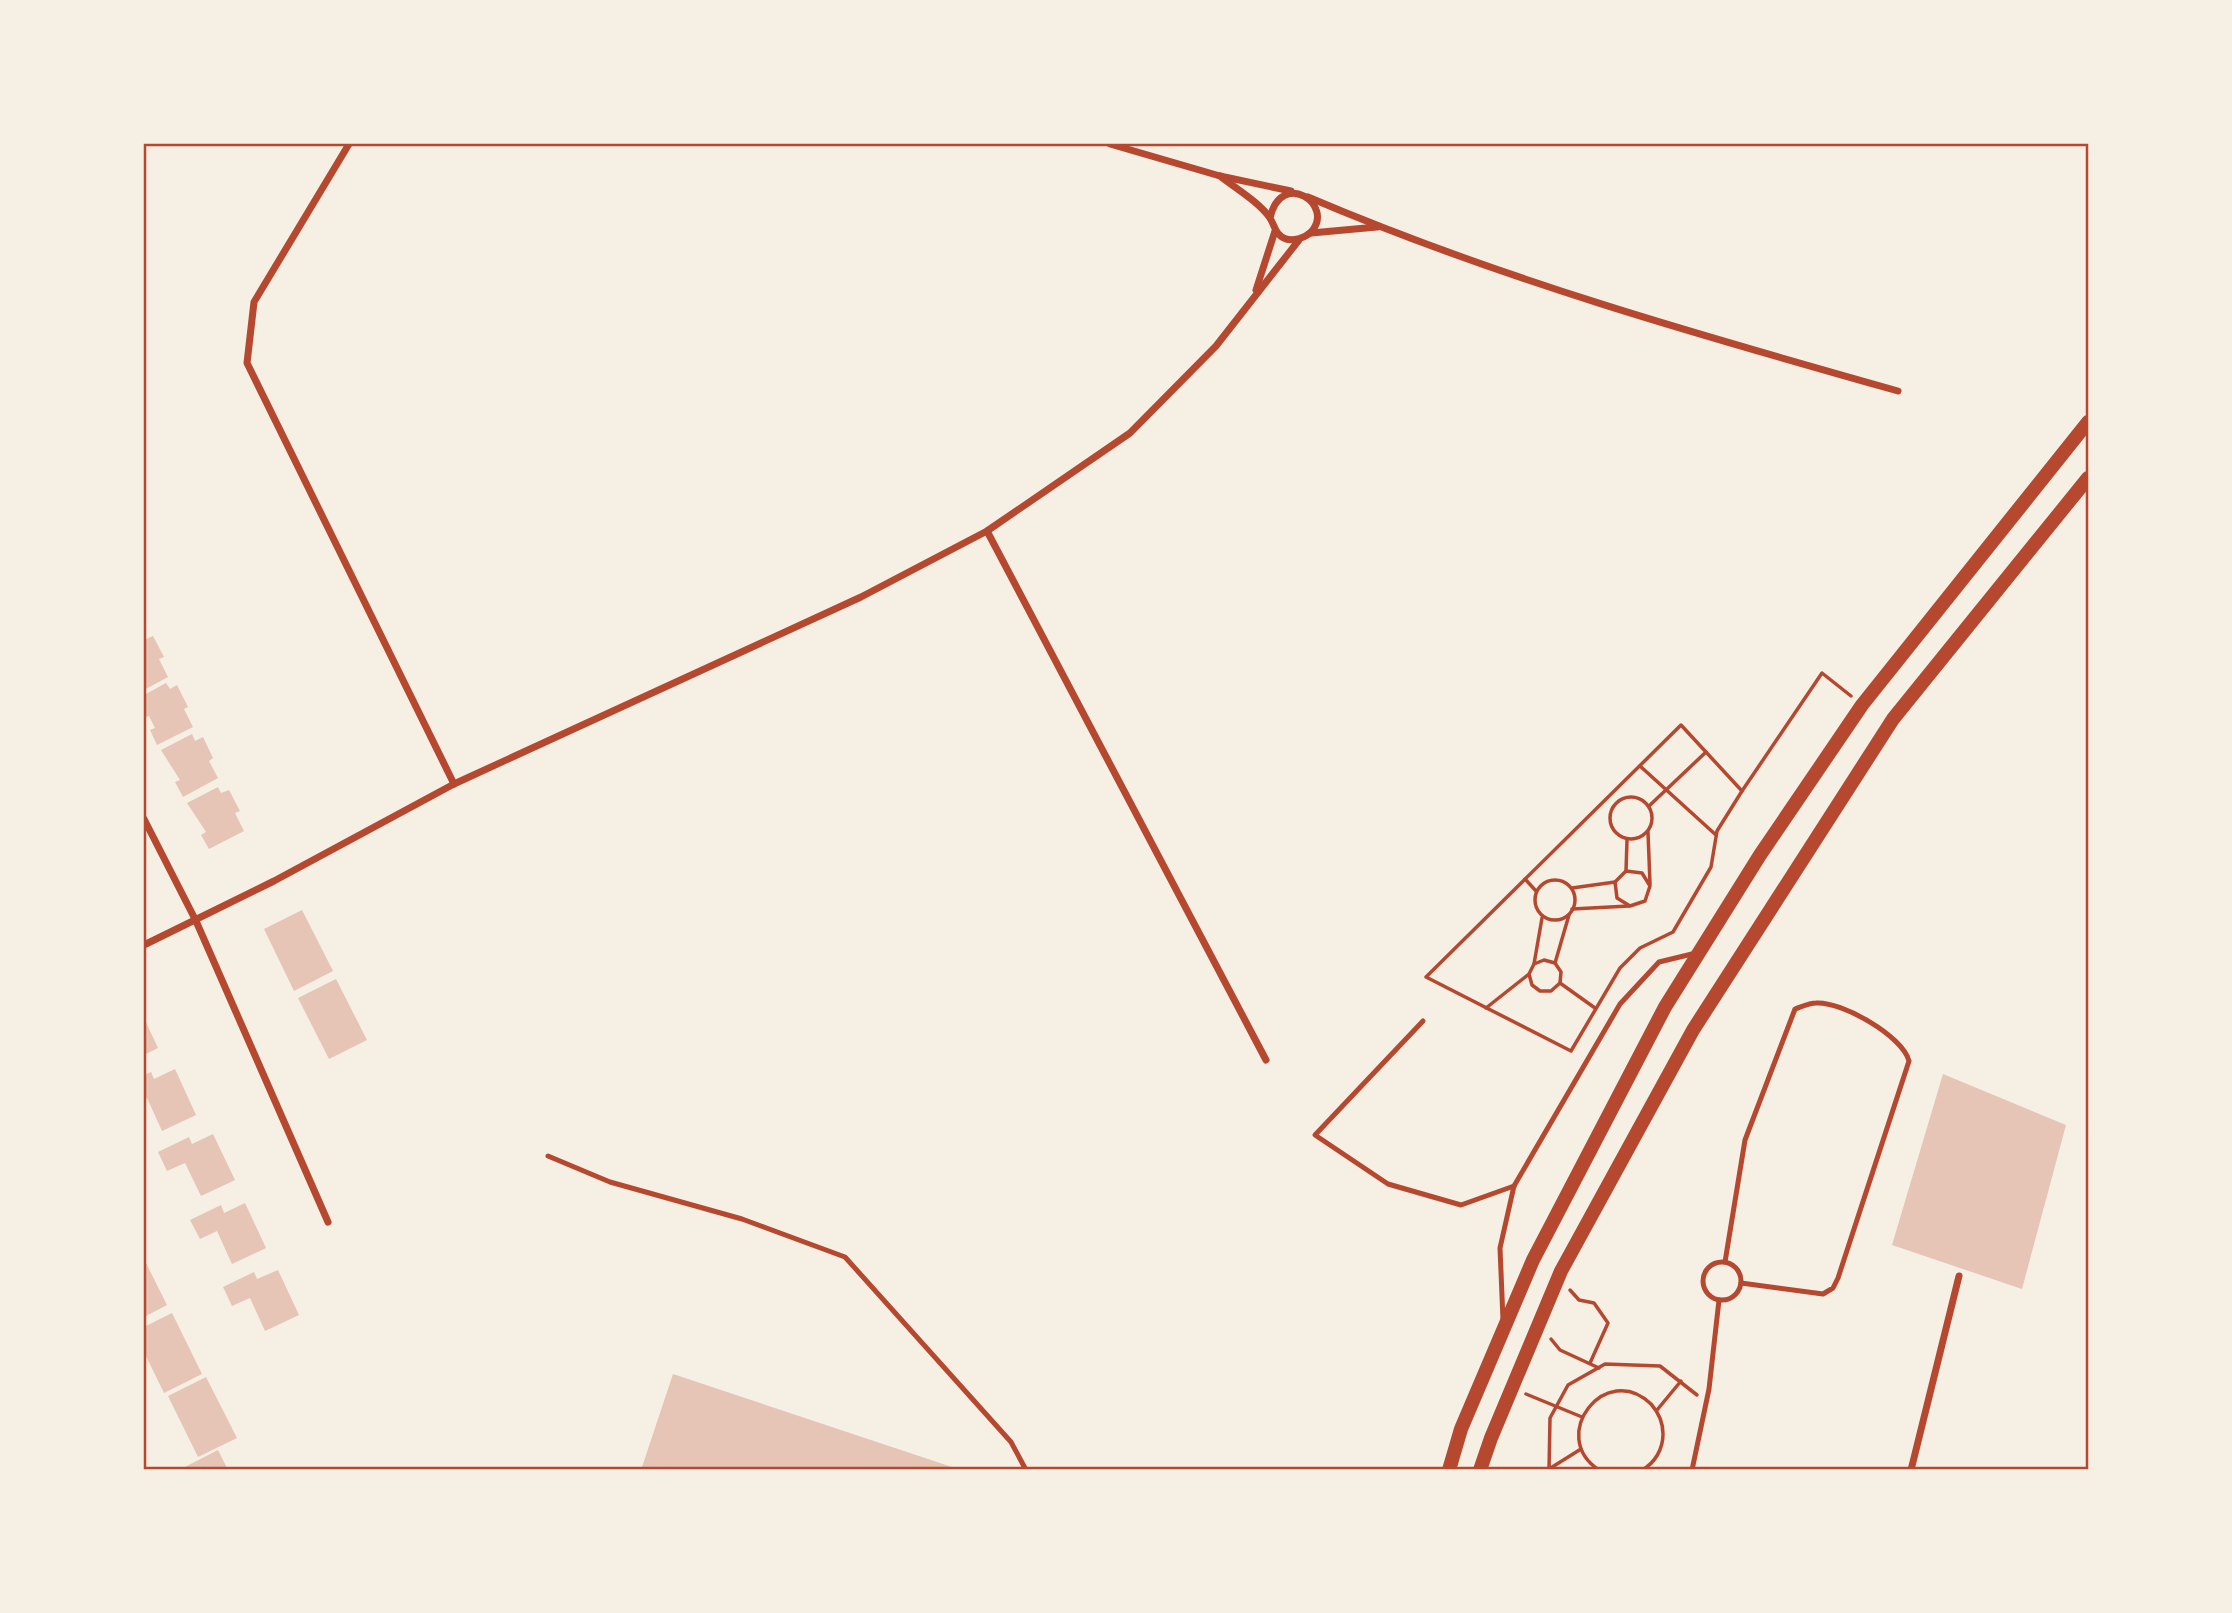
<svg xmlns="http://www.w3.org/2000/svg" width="2232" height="1613" viewBox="0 0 2232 1613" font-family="Georgia,serif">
<rect width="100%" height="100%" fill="#f6efe4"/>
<g fill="#e6c5b7">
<polygon points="153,636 164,657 159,659 168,677 144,690 144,640"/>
<polygon points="166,683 170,689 177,685 188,707 184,709 193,727 157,745 150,730 155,728 149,716 146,717 144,713 144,695"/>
<polygon points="192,734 195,741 203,737 213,758 209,761 218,778 183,797 175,782 180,780 161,750"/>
<polygon points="218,787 221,793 229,790 240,811 235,813 244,831 209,849 201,835 206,832 187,803"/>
<polygon points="302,910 333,971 294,991 264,929"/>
<polygon points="336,979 367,1040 329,1059 298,998"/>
<polygon points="144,1018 158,1048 144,1055"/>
<polygon points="175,1069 196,1115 162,1131 147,1098 144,1100 144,1075 151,1072 154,1079"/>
<polygon points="1943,1074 2066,1125 2022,1289 1892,1245"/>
<polygon points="213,1134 235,1180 201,1196 185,1163 167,1171 158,1152 189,1137 192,1144"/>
<polygon points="245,1203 266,1248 232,1264 217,1231 200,1239 190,1220 221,1205 224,1213"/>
<polygon points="144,1259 167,1305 144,1317"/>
<polygon points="278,1270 299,1315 265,1331 250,1298 232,1306 223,1287 254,1272 257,1279"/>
<polygon points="172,1313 202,1374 164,1393 144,1352 144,1327"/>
<polygon points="673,1374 958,1469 958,1470 641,1470"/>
<polygon points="206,1377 237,1438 198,1457 168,1396"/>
<polygon points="218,1450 228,1470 179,1470"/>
</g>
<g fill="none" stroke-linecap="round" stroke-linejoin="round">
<g stroke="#b5482f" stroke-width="3.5">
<polygon points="1681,725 1742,791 1717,831 1711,867 1673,932 1640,948 1620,968 1571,1051 1426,977"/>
<polyline points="1640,766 1716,835"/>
<polyline points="1742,791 1822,673 1851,696"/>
<circle cx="1631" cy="818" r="21"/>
<polyline points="1649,806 1706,752"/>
<polyline points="1648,832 1650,884"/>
<polygon points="1626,871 1642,873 1650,886 1645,901 1630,906 1617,898 1615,882"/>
<polyline points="1626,871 1627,840"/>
<polyline points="1525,879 1536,891"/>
<circle cx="1555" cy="900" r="20"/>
<polyline points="1572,888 1615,882"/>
<polyline points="1572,909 1629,906"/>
<polyline points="1555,963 1569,915"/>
<polyline points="1534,964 1542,918"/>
<polyline points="1560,983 1595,1008"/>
<polyline points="1486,1008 1529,974 1534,964 1544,960 1555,963 1561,972 1560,983 1551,991 1540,991 1532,985 1529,974"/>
<polyline points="1570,1290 1579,1300 1594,1303 1608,1323 1590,1363"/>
<polyline points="1551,1339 1560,1350 1599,1368"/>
<polyline points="1526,1394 1582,1417"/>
<polyline points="1657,1410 1681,1381"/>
<polyline points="1549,1469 1581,1449"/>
<polyline points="1549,1470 1550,1418 1568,1385 1605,1364 1660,1366 1697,1395"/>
<path d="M1599 1470C1547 1436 1606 1360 1651 1404 1659 1413 1663 1422 1663 1434 1663 1449 1655 1463 1642 1470"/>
</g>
<g stroke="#b5482f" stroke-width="5">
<polyline points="1423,1021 1315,1135 1388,1184 1461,1205 1514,1186"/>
<polyline points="548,1156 610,1182 742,1219 845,1257 1011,1442 1026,1470"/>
<path d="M1725 1262 1745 1140 1795 1009C1801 1007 1809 1003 1816 1003 1841 1001 1903 1036 1909 1061L1838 1278 1833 1288 1823 1294 1741 1283"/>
<circle cx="1722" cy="1281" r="19"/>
<polyline points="1503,1320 1500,1248 1514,1186 1620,1004 1659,962 1696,953"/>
<polyline points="1692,1470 1709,1389 1719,1300"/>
</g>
<g stroke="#b5482f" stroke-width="7">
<polyline points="349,144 254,302 247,363 454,784"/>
<polyline points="1110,144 1220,176 1291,191"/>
<path d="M1220 176C1235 188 1259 202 1270 218 1275 226 1275 235 1286 239 1294 241 1305 238 1311 232 1336 205 1281 168 1270 218"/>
<path d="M1308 197C1498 278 1699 335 1898 391"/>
<polyline points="1311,233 1377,227"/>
<polyline points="1256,290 1275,231"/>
<polyline points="987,531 1266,1060"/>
<polyline points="144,819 196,921 328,1222"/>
<polyline points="144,945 274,881 454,784 861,597 987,531 1130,433 1216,346 1299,240"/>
<polyline points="1911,1470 1959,1276"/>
</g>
<g stroke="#b5482f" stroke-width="14">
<polyline points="1449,1470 1461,1429 1533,1260 1665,1007 1760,855 1862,705 2088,422"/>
<polyline points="1480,1470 1491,1438 1561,1271 1693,1030 1893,719 2088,478"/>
</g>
</g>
<rect width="2232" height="1613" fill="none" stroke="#f6efe4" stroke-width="290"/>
<rect x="145" y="145" width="1942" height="1323" fill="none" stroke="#b5482f" stroke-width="2.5"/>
</svg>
